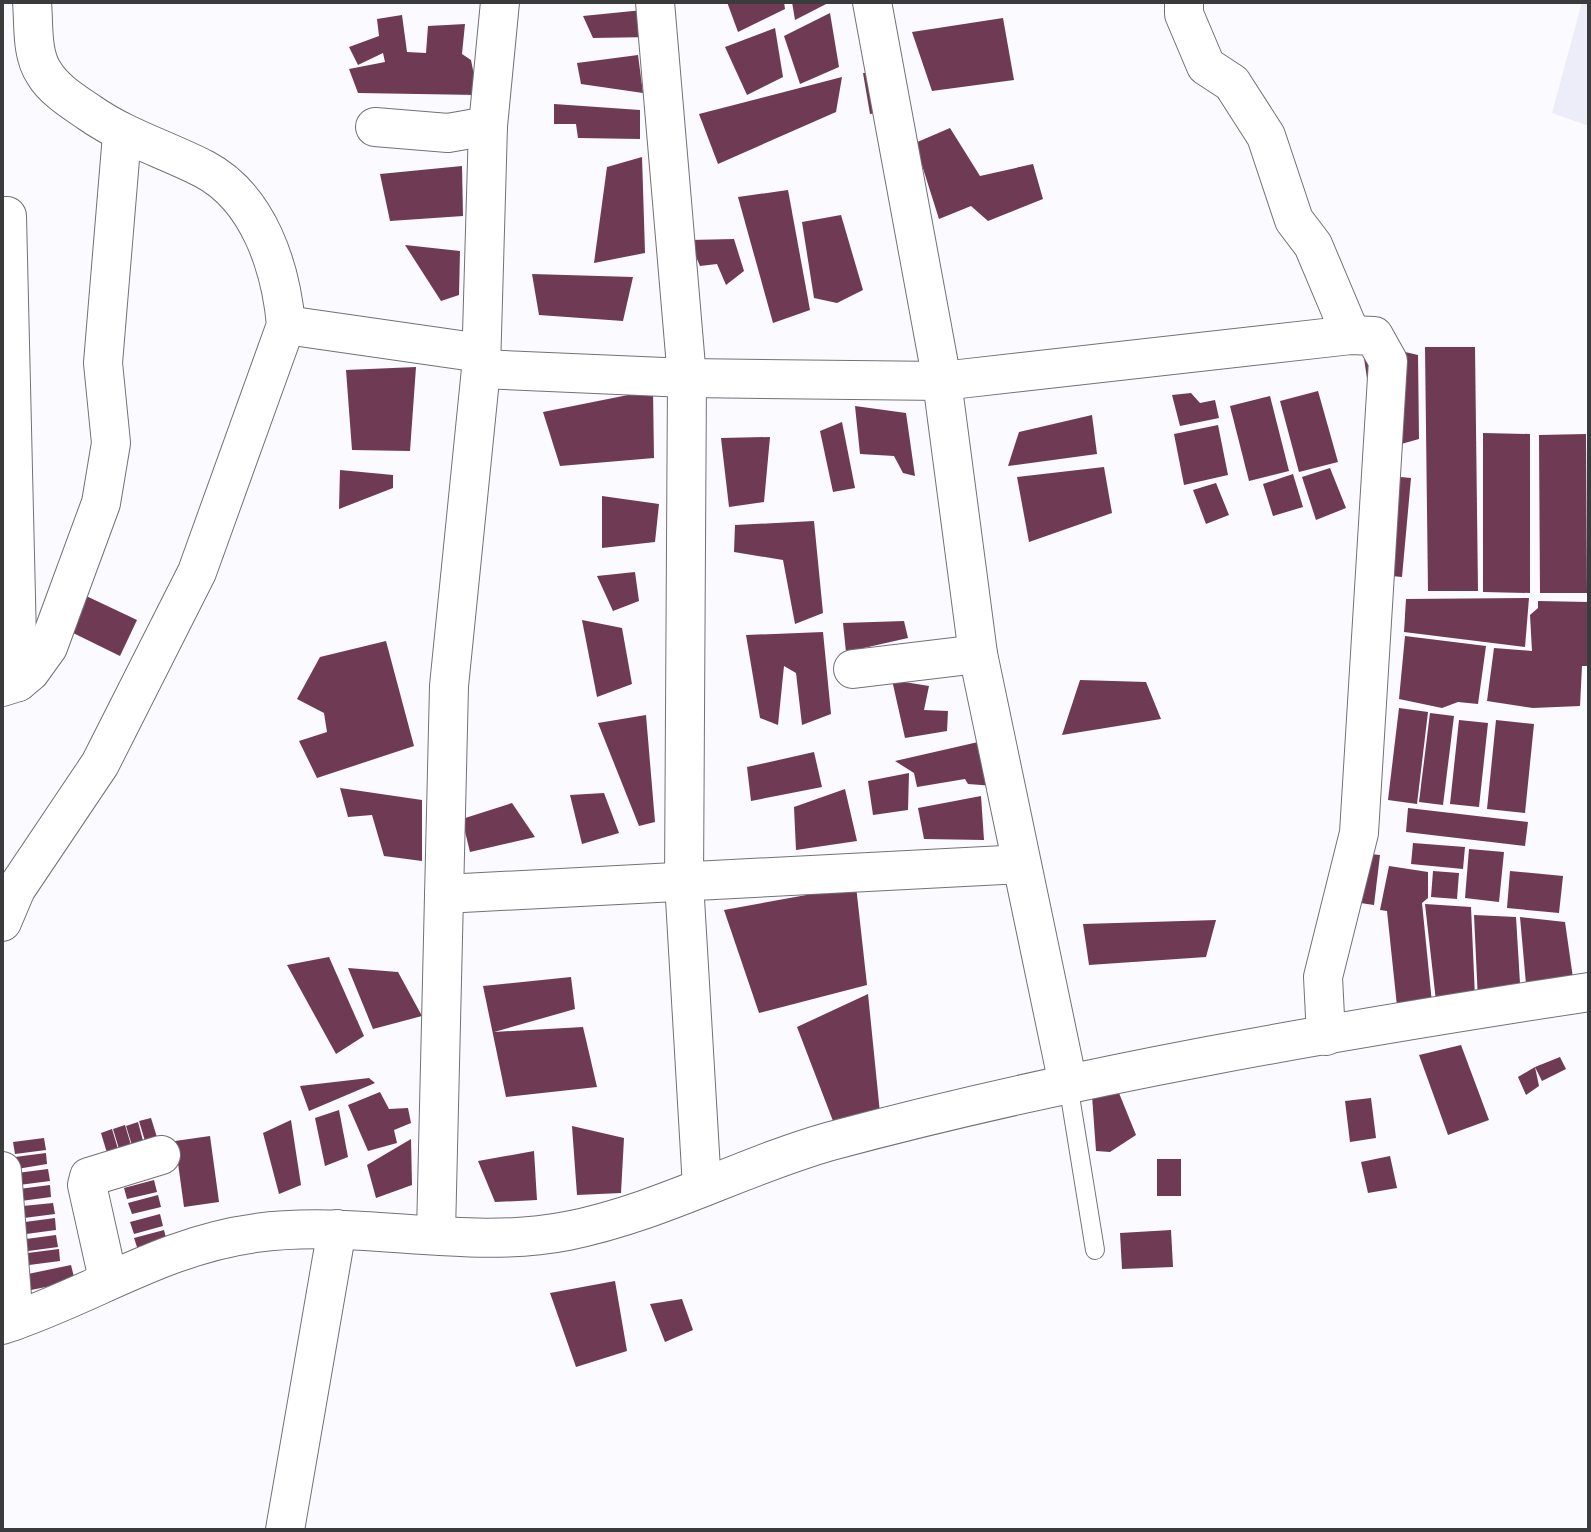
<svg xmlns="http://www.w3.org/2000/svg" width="1591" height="1532" viewBox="0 0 1591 1532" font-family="Karla,sans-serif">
<rect width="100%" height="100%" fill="#fafaff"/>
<polygon fill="#ecedf9" points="1582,2 1589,2 1589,126 1552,113"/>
<g fill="#6f3a53">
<polygon points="727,2 784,2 785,9 738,32"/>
<polygon points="792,2 830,2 795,20"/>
<polygon points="643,10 651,37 593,38 583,16"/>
<polygon points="830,13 839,67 800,84 784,36"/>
<polygon points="402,15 407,52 426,53 428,26 465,24 462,54 471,60 478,95 358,93 349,69 385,62 383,53 358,65 349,47 379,36 377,19"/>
<polygon points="1003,18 1014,80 932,91 912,32"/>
<polygon points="775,28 783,77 747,95 725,47"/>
<polygon points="638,55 643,93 581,84 577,63"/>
<polygon points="863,73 875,73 887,111 870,114"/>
<polygon points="842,77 836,112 718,164 699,114"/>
<polygon points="554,104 640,110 640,139 578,138 576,124 554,124"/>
<polygon points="950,128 980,176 1033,164 1043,199 988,221 971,206 939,219 915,143"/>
<polygon points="642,157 645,253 594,263 607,167"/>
<polygon points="462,166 463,216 390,221 380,174"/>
<polygon points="788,190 810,310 773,323 738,197"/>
<polygon points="841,215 863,290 837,303 814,298 802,222"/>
<polygon points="734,239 744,271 726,285 717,264 700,266 689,240"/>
<polygon points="405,245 460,251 459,295 441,301"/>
<polygon points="532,274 633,277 623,321 539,315"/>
<polygon points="1425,347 1475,347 1478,591 1428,591"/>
<polygon points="1388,348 1418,355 1419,439 1394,446 1376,440 1364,358"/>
<polygon points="416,367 410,451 352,450 346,370"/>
<polygon points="653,390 654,458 560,466 543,412"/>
<polygon points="1318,391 1338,462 1299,472 1280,401"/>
<polygon points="1191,393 1200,403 1215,400 1219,418 1180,426 1172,395"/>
<polygon points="1270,396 1289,471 1249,481 1230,406"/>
<polygon points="855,406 906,413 915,476 903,473 894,456 860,454"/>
<polygon points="1092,415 1097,454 1008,466 1019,432"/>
<polygon points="842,422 855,488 833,492 820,431"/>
<polygon points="1218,425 1228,475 1184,485 1174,434"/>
<polygon points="1483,433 1530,434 1530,593 1483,592"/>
<polygon points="1586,434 1587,593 1540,593 1539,435"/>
<polygon points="770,437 764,502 729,507 721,438"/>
<polygon points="1104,467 1112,513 1029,542 1017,477"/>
<polygon points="1330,468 1346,508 1316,520 1302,477"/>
<polygon points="340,470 393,475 393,488 339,509"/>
<polygon points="1293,474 1303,507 1273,516 1263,484"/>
<polygon points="1370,474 1411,478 1402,577 1361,573"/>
<polygon points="1216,483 1229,515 1206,524 1193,490"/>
<polygon points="602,496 659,504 655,542 602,548"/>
<polygon points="814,521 823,613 795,624 783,560 734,552 735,525"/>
<polygon points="635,572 639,601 613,611 597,576"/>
<polygon points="82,594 137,620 120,656 65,629"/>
<polygon points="1529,598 1525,647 1404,632 1406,599"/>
<polygon points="1538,601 1589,602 1589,666 1582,666 1580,706 1533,708 1487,701 1494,648 1532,651 1530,615 1538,608"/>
<polygon points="582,620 622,628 632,684 597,697"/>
<polygon points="904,621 908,638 846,652 843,623"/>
<polygon points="823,632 831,714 802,725 796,673 784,666 778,725 760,718 746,635"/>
<polygon points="1405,636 1486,646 1478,704 1458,702 1442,708 1399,699"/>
<polygon points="386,641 414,746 317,778 299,741 327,732 324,713 297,699 320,657"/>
<polygon points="892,680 929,686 924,710 948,711 947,731 905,738"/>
<polygon points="1080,680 1146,682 1161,719 1062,735"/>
<polygon points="1399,708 1428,712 1417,804 1388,800"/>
<polygon points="1430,713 1454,716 1443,805 1419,802"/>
<polygon points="646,715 655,822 639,826 598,723"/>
<polygon points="1459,720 1488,723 1479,807 1450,804"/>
<polygon points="1496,720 1534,724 1525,813 1487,809"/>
<polygon points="987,740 995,786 968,784 965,779 917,787 914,773 895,761"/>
<polygon points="814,752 822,787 751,801 747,767"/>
<polygon points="909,773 908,810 873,815 868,781"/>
<polygon points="340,788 422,800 422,861 384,856 372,815 348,817"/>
<polygon points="845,789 857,841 796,850 794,807"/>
<polygon points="604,793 619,833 582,844 570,795"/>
<polygon points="981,796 984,840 924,839 918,808"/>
<polygon points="512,803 535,837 470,852 462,819"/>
<polygon points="1408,808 1528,822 1525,846 1406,832"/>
<polygon points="1413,843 1465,847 1463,869 1411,864"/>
<polygon points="1469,849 1504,852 1499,902 1465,898"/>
<polygon points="1353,852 1380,855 1374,905 1347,901"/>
<polygon points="1389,866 1428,872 1428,898 1422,903 1432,1003 1397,1006 1387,911 1380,910"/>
<polygon points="1433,871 1459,873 1457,899 1431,897"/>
<polygon points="1510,871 1563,876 1559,913 1507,908"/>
<polygon points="856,886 867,985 759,1013 724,910"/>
<polygon points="1425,904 1471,907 1475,997 1436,1001"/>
<polygon points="1474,915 1516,917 1520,983 1498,995 1478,1000"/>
<polygon points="1520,917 1565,922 1573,978 1526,984"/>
<polygon points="1216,920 1206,957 1089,965 1083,924"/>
<polygon points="329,957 364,1036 336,1054 287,965"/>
<polygon points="348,968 398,972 422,1016 373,1029"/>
<polygon points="571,977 575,1009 494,1032 583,1027 597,1087 506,1097 483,986"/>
<polygon points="868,994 880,1113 833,1121 797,1027"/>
<polygon points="1461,1045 1489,1120 1448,1135 1419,1055"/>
<polygon points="1560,1057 1566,1069 1542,1081 1535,1067 1539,1086 1526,1095 1518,1077 1535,1067"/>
<polygon points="369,1078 375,1083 309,1111 300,1086"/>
<polygon points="380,1092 389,1109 408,1108 411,1123 394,1130 397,1143 368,1151 348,1105"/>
<polygon points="1119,1093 1136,1135 1110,1152 1096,1151 1092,1096"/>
<polygon points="1371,1098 1376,1138 1350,1142 1345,1101"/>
<polygon points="339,1110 348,1157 325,1166 315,1118"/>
<polygon points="151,1118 160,1147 148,1151 139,1121"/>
<polygon points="291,1120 301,1185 279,1194 263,1133"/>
<polygon points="138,1122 146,1152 135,1155 126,1126"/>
<polygon points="125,1125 134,1155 122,1159 113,1129"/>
<polygon points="572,1126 624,1138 621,1193 577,1195"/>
<polygon points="112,1129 121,1159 110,1163 101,1133"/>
<polygon points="210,1136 219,1202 184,1207 175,1141"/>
<polygon points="44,1138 46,1150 15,1154 13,1142"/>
<polygon points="411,1139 412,1185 376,1198 367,1165"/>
<polygon points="534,1151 537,1200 495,1202 478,1161"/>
<polygon points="46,1153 47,1164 17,1169 15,1157"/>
<polygon points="1390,1156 1397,1188 1368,1193 1361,1162"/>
<rect x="1157" y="1159" width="24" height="37"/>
<polygon points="48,1169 50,1181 19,1185 17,1173"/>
<polygon points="154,1180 157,1192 127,1199 124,1188"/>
<polygon points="50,1185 51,1197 21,1201 19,1189"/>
<polygon points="158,1195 161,1207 132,1214 128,1203"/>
<polygon points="53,1203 55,1214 24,1218 23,1206"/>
<polygon points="160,1214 163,1226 134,1234 130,1222"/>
<polygon points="55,1218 56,1230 26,1234 25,1222"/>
<polygon points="164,1230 167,1242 138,1250 134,1238"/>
<polygon points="1171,1230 1173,1267 1122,1269 1120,1233"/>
<polygon points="56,1235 58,1247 28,1251 26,1239"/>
<polygon points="59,1249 60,1261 29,1265 28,1253"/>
<polygon points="71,1265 75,1281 31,1290 28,1274"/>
<polygon points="615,1281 627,1351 576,1367 550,1293"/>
<polygon points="682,1299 693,1330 665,1342 650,1304"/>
</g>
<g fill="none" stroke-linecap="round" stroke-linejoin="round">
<g stroke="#727276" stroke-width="20">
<polyline id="lane" points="1068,1084 1095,1250"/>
</g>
<g stroke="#727276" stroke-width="40">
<g id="street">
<polyline points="655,2 687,378 684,882 702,1187"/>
<polyline points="872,2 942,381 978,654 1068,1084"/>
<polyline points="1184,2 1184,14 1206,66 1232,83 1266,136 1294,220 1313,245 1351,335"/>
<polyline points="375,127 448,133 488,126"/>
<polyline points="2,216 7,216 18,682"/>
<polyline points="286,325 481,353"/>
<polyline points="481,369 687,378 942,381 1351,335 1374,336 1388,361 1359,833 1323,977 1326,1036"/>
<polyline points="853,669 978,654"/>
<polyline points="2,687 18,682 30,672 48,647 101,503 111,443 103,363 122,135"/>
<polyline points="444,894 1021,864"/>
<path d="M2 922 16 889 100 764 197 572 286 325C281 268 259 198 204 169 165 149 126 138 90 113 74 102 54 90 44 73 31 54 34 24 32 2"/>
<polyline points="2,1171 14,1321"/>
<polyline points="436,1233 449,686 481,369 488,126 500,2"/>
<polyline points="108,1279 87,1185 89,1177 161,1155"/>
<path d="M2 1325C89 1297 163 1245 256 1233 359 1219 465 1251 567 1231 659 1213 742 1166 831 1141 1080 1074 1335 1031 1589 992"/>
<polyline points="285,1530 337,1229"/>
</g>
</g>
<use href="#lane" stroke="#fff" stroke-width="18"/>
<use href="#street" stroke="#fff" stroke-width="38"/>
</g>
<rect width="1591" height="1532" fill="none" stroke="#3a3b3c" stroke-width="8"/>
</svg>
